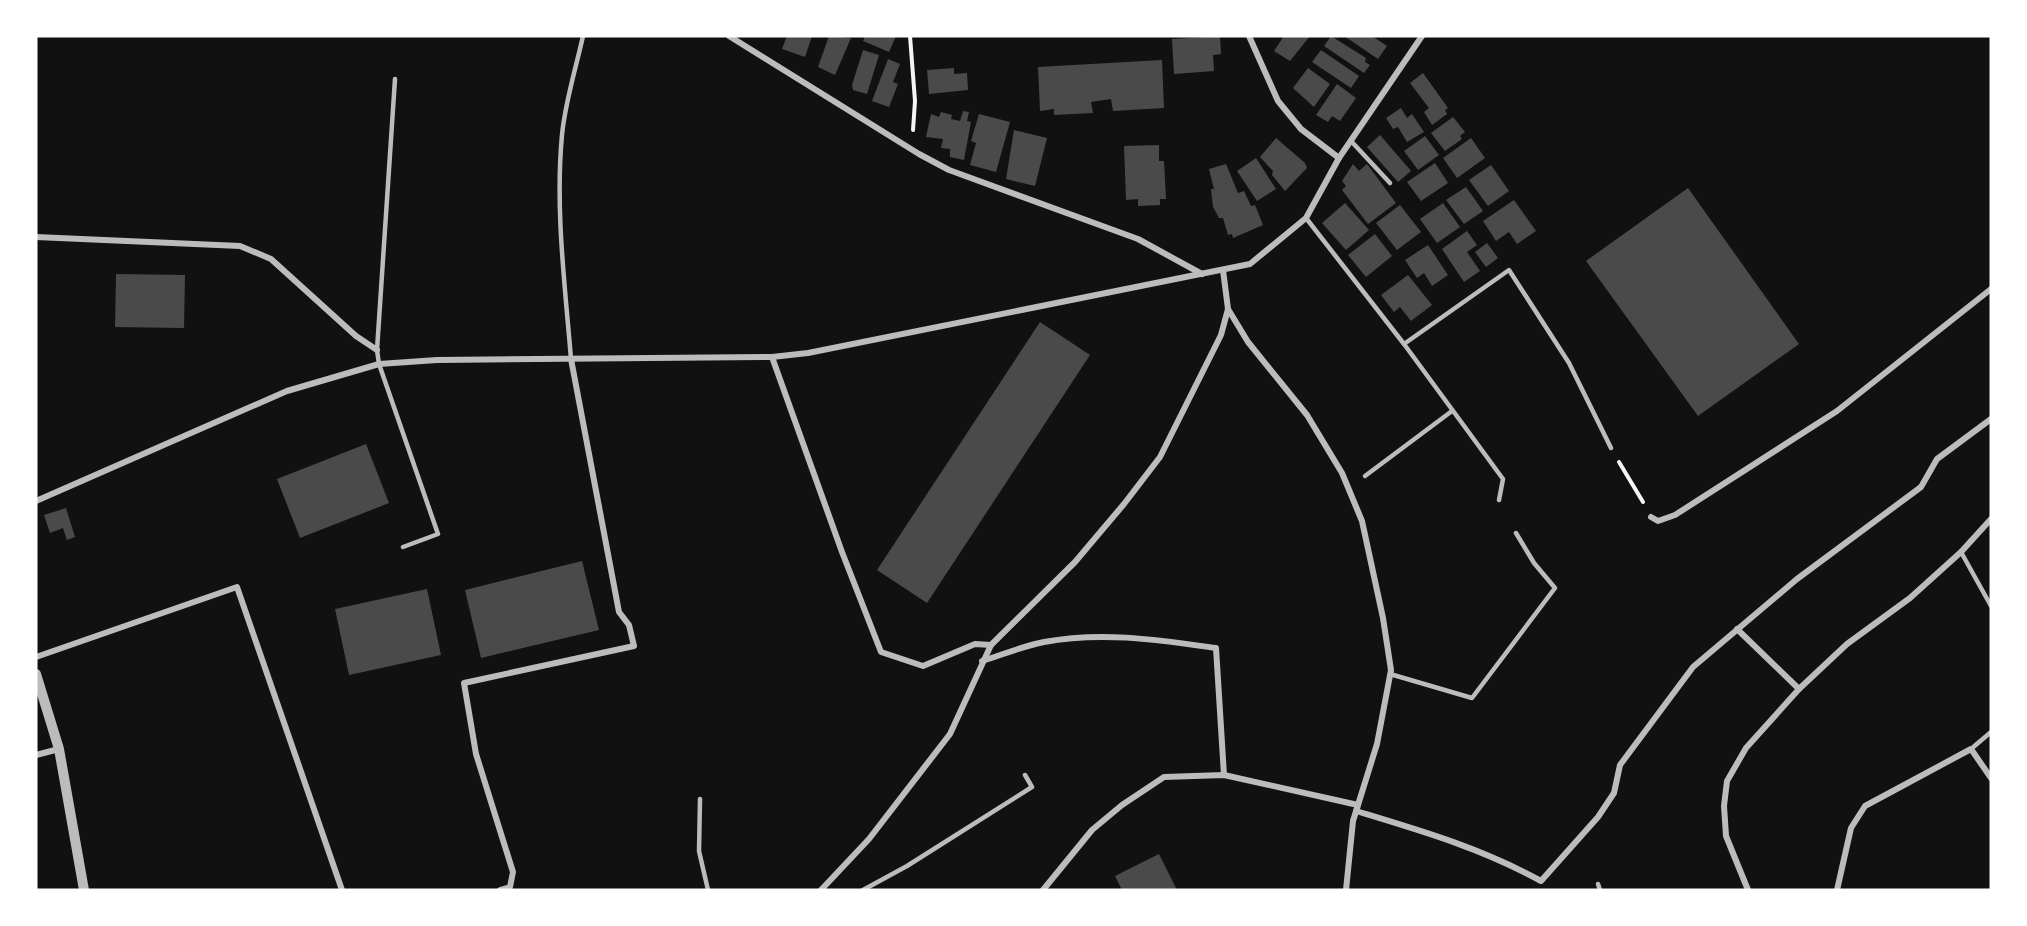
<svg xmlns="http://www.w3.org/2000/svg" width="2027" height="926" viewBox="0 0 2027 926" font-family="Manrope,sans-serif">
<rect width="100%" height="100%" fill="#111"/>
<g fill="#4a4a4a">
<polygon points="787,36 812,36 805,57 782,49"/>
<polygon points="829,36 851,38 835,75 818,67"/>
<polygon points="865,36 896,36 889,52 863,41"/>
<polygon points="1220,36 1221,54 1213,55 1214,71 1174,74 1172,39"/>
<polygon points="1284,36 1310,36 1290,61 1274,51"/>
<polygon points="1331,36 1366,58 1365,62 1370,65 1364,73 1324,46"/>
<polygon points="1344,36 1372,36 1387,46 1378,59"/>
<polygon points="863,50 879,55 867,94 853,90 852,85"/>
<polygon points="1321,50 1359,76 1351,88 1312,62"/>
<polygon points="888,59 900,64 893,82 898,84 889,107 872,101"/>
<polygon points="1162,60 1164,108 1113,111 1111,99 1091,102 1093,113 1054,115 1054,109 1040,111 1038,67"/>
<polygon points="954,68 954,74 967,73 968,90 929,94 927,70"/>
<polygon points="1308,68 1330,84 1314,107 1293,88"/>
<polygon points="1423,73 1448,108 1445,110 1447,114 1432,125 1424,112 1429,108 1410,83"/>
<polygon points="1337,84 1356,98 1340,121 1332,116 1328,122 1316,115"/>
<polygon points="1401,108 1407,118 1412,114 1424,132 1407,142 1398,127 1393,129 1386,118"/>
<polygon points="963,111 969,112 967,121 971,122 964,160 950,157 950,149 941,148 943,139 926,137 931,114 939,117 941,112 952,115 951,119 960,121"/>
<polygon points="979,114 1010,122 996,172 970,165 976,143 971,141"/>
<polygon points="1453,117 1465,132 1460,136 1462,139 1445,151 1431,133"/>
<polygon points="1014,130 1047,138 1035,186 1006,179"/>
<polygon points="1380,135 1411,171 1398,182 1367,147"/>
<polygon points="1425,136 1439,155 1418,170 1404,151"/>
<polygon points="1276,138 1305,163 1307,168 1285,191 1272,175 1273,171 1260,157"/>
<polygon points="1471,138 1485,158 1457,178 1443,158"/>
<polygon points="1159,145 1159,161 1164,161 1166,199 1160,199 1160,205 1138,206 1138,199 1126,200 1124,146"/>
<polygon points="1256,158 1276,189 1257,201 1237,171"/>
<polygon points="1435,163 1448,183 1421,201 1407,182"/>
<polygon points="1226,164 1238,193 1244,191 1251,206 1255,205 1263,225 1233,238 1232,234 1228,235 1223,218 1219,218 1213,207 1211,189 1214,189 1209,169"/>
<polygon points="1353,164 1359,171 1367,164 1396,203 1368,224 1342,190 1346,186 1342,181"/>
<polygon points="1491,165 1509,191 1488,206 1469,180"/>
<polygon points="1466,187 1483,211 1464,224 1446,200"/>
<polygon points="1688,188 1799,344 1698,416 1586,261"/>
<polygon points="1514,200 1536,231 1517,244 1509,232 1496,241 1483,221"/>
<polygon points="1345,203 1369,230 1346,250 1322,223"/>
<polygon points="1443,203 1460,227 1437,243 1420,219"/>
<polygon points="1400,205 1421,232 1397,250 1376,223"/>
<polygon points="1467,231 1477,245 1467,252 1480,271 1464,282 1442,249"/>
<polygon points="1375,234 1392,256 1366,277 1348,255"/>
<polygon points="1487,243 1498,258 1486,267 1475,252"/>
<polygon points="1428,245 1448,275 1432,286 1424,273 1417,278 1405,260"/>
<polygon points="116,274 185,275 184,328 115,327"/>
<polygon points="1408,275 1432,305 1411,321 1400,307 1394,312 1381,295"/>
<polygon points="1040,322 1090,355 927,603 877,570"/>
<polygon points="366,444 389,503 300,538 277,479"/>
<polygon points="66,508 75,537 67,540 63,528 50,533 44,515"/>
<polygon points="582,561 599,630 481,658 465,590"/>
<polygon points="427,589 441,655 349,675 335,609"/>
<polygon points="1159,854 1177,890 1122,890 1115,876"/>
</g>
<g fill="none" stroke-linecap="round" stroke-linejoin="round">
<g stroke="#f5f5f5" stroke-width="4">
<polyline points="910,36 915,101 913,130"/>
<polyline points="1619,462 1643,502"/>
</g>
<g stroke="#bcbcbc" stroke-width="4.5">
<polyline points="395,79 377,350 379,364 438,534 403,547"/>
<polyline points="1351,141 1390,183"/>
<polyline points="1306,218 1404,344 1503,479 1499,500"/>
<polyline points="1404,344 1509,270 1569,363 1611,448"/>
<path d="M571 359C565 285 555 209 562 135 565 102 576 68 583 36"/>
<polyline points="1365,476 1452,411"/>
<polyline points="1961,552 1991,606"/>
<polyline points="1390,674 1472,698 1555,588 1534,563 1516,533"/>
<polyline points="1971,749 1991,732"/>
<polyline points="700,799 699,851 708,890"/>
<polyline points="1598,884 1600,890"/>
<polyline points="863,890 907,866 1032,787 1025,775"/>
</g>
<g stroke="#bcbcbc" stroke-width="6">
<polyline points="729,36 919,154 949,170 1138,239 1202,274"/>
<polyline points="1249,36 1278,101 1301,129 1339,158"/>
<polyline points="36,237 240,246 271,259 356,336 377,350"/>
<polyline points="1228,309 1248,342 1307,415 1342,473 1362,521 1383,618 1391,670 1377,744 1353,821 1346,890"/>
<polyline points="772,357 842,552 881,652 923,666 975,644 991,645"/>
<polyline points="36,501 287,391 379,364 437,360 772,357 808,353 1250,264 1306,218 1339,158 1422,36"/>
<polyline points="1651,517 1658,521 1675,515 1837,411 1991,289"/>
<polyline points="1737,629 1799,689"/>
<polyline points="36,657 237,587 342,890"/>
<path d="M982 661C1002 655 1023 646 1044 642 1102 631 1159 640 1216 648L1224 775"/>
<polyline points="36,755 59,749"/>
<path d="M1356 811C1422 831 1481 848 1541 881L1598 817 1614 793 1620 765 1693 667 1797 579 1921 487 1937 459 1991 419"/>
<polyline points="500,890 510,887 513,872 476,754 464,683 634,646 629,625 619,612 571,359"/>
<polyline points="821,890 869,839 950,734 991,645 1075,562 1124,504 1160,457 1221,335 1228,309 1223,270"/>
<polyline points="1043,890 1092,830 1122,805 1164,777 1224,775 1358,805"/>
<polyline points="1748,890 1726,836 1724,806 1727,781 1746,748 1799,689 1847,644 1910,598 1961,552 1991,519"/>
<polyline points="1837,890 1851,828 1865,806 1971,749 1991,778"/>
</g>
<polyline stroke="#bcbcbc" stroke-width="10" points="36,674 59,749 84,890"/>
</g>
<rect width="2027" height="926" fill="none" stroke="#ffffff" stroke-width="75"/>
</svg>
